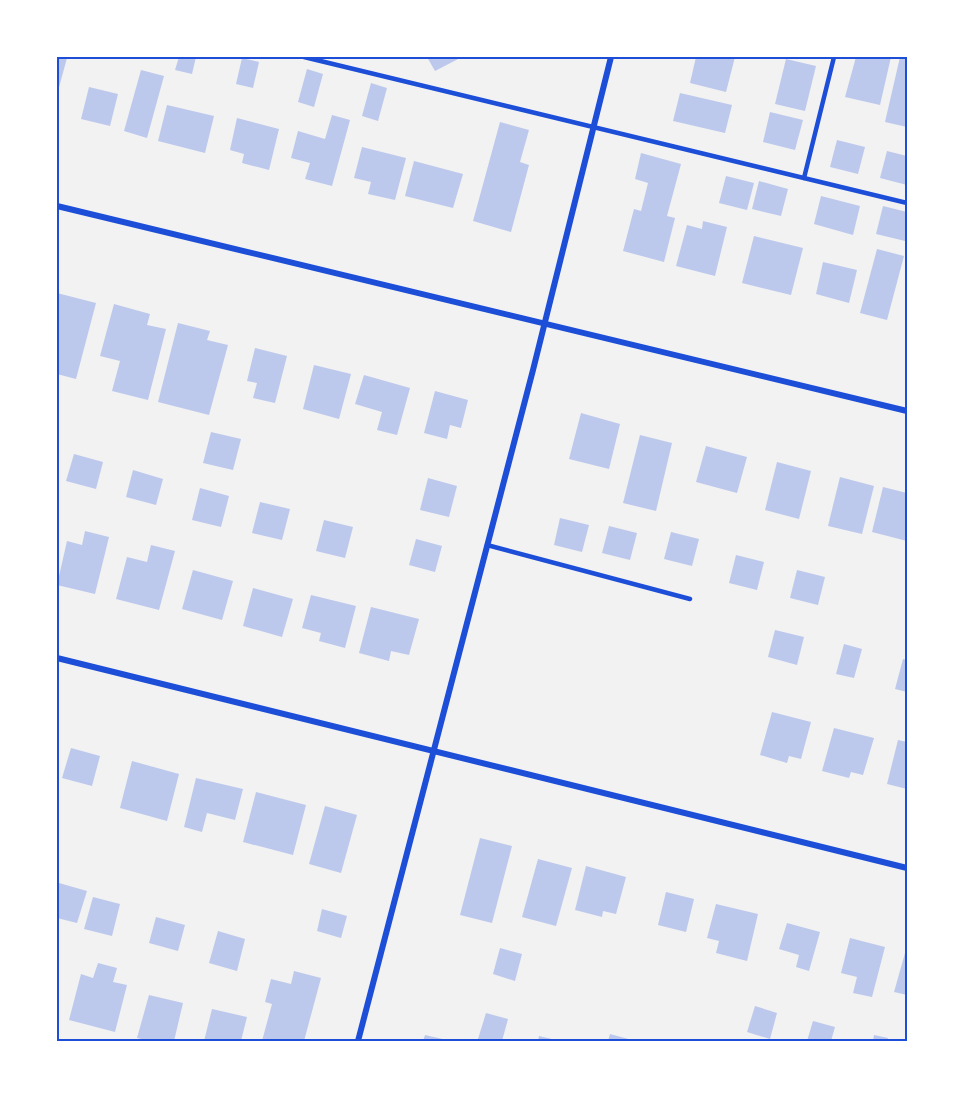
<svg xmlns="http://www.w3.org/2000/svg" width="964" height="1098" viewBox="0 0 964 1098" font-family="Commissioner,sans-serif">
<rect width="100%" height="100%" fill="#f2f2f2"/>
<g fill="#bdc9ec">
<polygon points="57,57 67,58 58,91 57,91"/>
<polygon points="179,57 196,57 192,74 175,70"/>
<polygon points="427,57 462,57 435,71"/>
<polygon points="696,57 735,57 726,92 690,83"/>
<polygon points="856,57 891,57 880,105 845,97"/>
<polygon points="900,57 907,58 907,127 885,122"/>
<polygon points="242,58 259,62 253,88 236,84"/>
<polygon points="786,59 816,66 805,111 775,104"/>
<polygon points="307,69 323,74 314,107 298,102"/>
<polygon points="141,70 164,76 147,138 124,131"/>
<polygon points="371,83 387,88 378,121 362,116"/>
<polygon points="89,87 118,94 110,126 81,119"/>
<polygon points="680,93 732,105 725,133 673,121"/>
<polygon points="167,105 214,116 205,153 158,141"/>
<polygon points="770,112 803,120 795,150 763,142"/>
<polygon points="332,115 350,120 332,186 305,179 310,163 291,158 298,131 325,139"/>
<polygon points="237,118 279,129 269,170 242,163 244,154 230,150"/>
<polygon points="500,122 529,130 520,162 529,165 511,232 473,221"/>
<polygon points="837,140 865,147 858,174 830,167"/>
<polygon points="362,147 406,158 395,200 368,194 371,182 354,178"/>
<polygon points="887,151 907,156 907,185 880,178"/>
<polygon points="641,153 681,164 667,216 675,218 664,262 623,251 634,209 641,211 648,183 635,179"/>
<polygon points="414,161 463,174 453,208 405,196"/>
<polygon points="726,176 754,183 747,210 719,203"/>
<polygon points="759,181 788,189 781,216 752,209"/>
<polygon points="821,196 860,206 853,235 814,224"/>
<polygon points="883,206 907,212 905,241 876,234"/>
<polygon points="703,221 727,227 715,276 676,266 687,225 702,229"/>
<polygon points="754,236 803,248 791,295 742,283"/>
<polygon points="877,249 904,256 887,320 860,313"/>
<polygon points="823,262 857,270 849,303 816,294"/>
<polygon points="57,293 96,303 76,379 57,374"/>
<polygon points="114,304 150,314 147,325 166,329 148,400 112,391 120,361 100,356"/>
<polygon points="178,323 210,331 207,340 228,345 209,415 158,402"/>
<polygon points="255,348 287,356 275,403 253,398 257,383 247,381"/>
<polygon points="314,365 351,374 339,419 303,409"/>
<polygon points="364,375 410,388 397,435 377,430 382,412 355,404"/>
<polygon points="435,391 468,400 461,428 450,425 447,439 424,433"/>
<polygon points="581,413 620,424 609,469 569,459"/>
<polygon points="211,432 241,439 233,470 203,463"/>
<polygon points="640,435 672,443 656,511 623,503"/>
<polygon points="706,446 747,457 737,493 696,482"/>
<polygon points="74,454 103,462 96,489 66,481"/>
<polygon points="777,462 811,471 799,519 765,510"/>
<polygon points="133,470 163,479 156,505 126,497"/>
<polygon points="840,477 874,486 862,534 828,526"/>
<polygon points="428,478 457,486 449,517 420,510"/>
<polygon points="883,487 907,493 907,541 872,532"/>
<polygon points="200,488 229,496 221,527 192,520"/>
<polygon points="260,502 290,509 282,540 252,533"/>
<polygon points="560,518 589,525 582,552 554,545"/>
<polygon points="324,520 353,527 345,558 316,551"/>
<polygon points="609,526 637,533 630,560 602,553"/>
<polygon points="85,531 109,537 95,594 57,585 67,541 82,545"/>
<polygon points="671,532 699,539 692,566 664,559"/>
<polygon points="416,539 442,546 435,572 409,565"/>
<polygon points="151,545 175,551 159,610 116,599 127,557 147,562"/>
<polygon points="736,555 764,562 757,590 729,583"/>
<polygon points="193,570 233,581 222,620 182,609"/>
<polygon points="797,570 825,577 818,605 790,598"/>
<polygon points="253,588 293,599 282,637 243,626"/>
<polygon points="311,595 356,606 345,648 319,641 321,633 302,628"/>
<polygon points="371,607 419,619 409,655 391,651 389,661 359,653"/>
<polygon points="775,630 804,637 797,665 768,657"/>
<polygon points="844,644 862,649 854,678 836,674"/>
<polygon points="903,659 907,660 907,692 895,689"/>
<polygon points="772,712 811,722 801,759 789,756 787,763 760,755"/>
<polygon points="834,728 874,738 863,775 851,772 849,778 822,771"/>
<polygon points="898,740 907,742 907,789 887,784"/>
<polygon points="71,748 100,756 92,786 62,778"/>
<polygon points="132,761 179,774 167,821 120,808"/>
<polygon points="196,778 243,789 235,820 207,813 202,832 184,827"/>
<polygon points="256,792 306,805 293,855 243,842"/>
<polygon points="325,806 357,815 341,873 309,864"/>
<polygon points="480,838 512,846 492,923 460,915"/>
<polygon points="538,859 572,868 556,926 522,917"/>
<polygon points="586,866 626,877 616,914 603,911 602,917 575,910"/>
<polygon points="59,883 87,891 77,923 57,918"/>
<polygon points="666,892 694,899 686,932 658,925"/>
<polygon points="93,897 120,904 112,936 84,929"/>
<polygon points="716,904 758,914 747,961 716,953 719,941 707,938"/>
<polygon points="322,909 347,916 341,938 317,931"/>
<polygon points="156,917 185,925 178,951 149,943"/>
<polygon points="787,923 820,932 809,971 796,967 799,955 779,949"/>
<polygon points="218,931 245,939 237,971 209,963"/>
<polygon points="850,938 885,947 872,997 853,993 857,977 841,973"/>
<polygon points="907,946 907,995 894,992"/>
<polygon points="500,948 522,954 515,981 493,974"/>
<polygon points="98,963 117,968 113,982 127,985 115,1032 69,1020 81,974 93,978"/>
<polygon points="294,971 321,978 304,1041 262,1041 272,1004 265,1002 271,979 291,984"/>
<polygon points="149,995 183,1003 174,1041 150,1041 137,1038"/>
<polygon points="755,1006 777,1013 770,1039 747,1032"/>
<polygon points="212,1009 247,1017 241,1041 204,1041"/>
<polygon points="486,1013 508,1019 502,1041 478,1039"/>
<polygon points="813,1021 835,1027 831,1041 807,1041"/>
<polygon points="610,1034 632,1040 632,1041 608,1041"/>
<polygon points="425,1035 447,1040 446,1041 423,1041"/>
<polygon points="874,1035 888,1038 887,1041 873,1041"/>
<polygon points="539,1036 556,1040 556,1041 538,1041"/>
</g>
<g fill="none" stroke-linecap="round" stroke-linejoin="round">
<g stroke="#1d4ed8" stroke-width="4.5">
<polyline points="304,57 907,203"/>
<polyline points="804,178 834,57"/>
<polyline points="487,545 690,599"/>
</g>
<g stroke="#1d4ed8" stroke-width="6">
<polyline points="57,206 907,411"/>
<polyline points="57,658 907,868"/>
<polyline points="358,1041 533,370 611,57"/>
</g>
</g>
<rect width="964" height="1098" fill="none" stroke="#ffffff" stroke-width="117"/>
<rect x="58" y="58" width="848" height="982" fill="none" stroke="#1d4ed8" stroke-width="2"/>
</svg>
